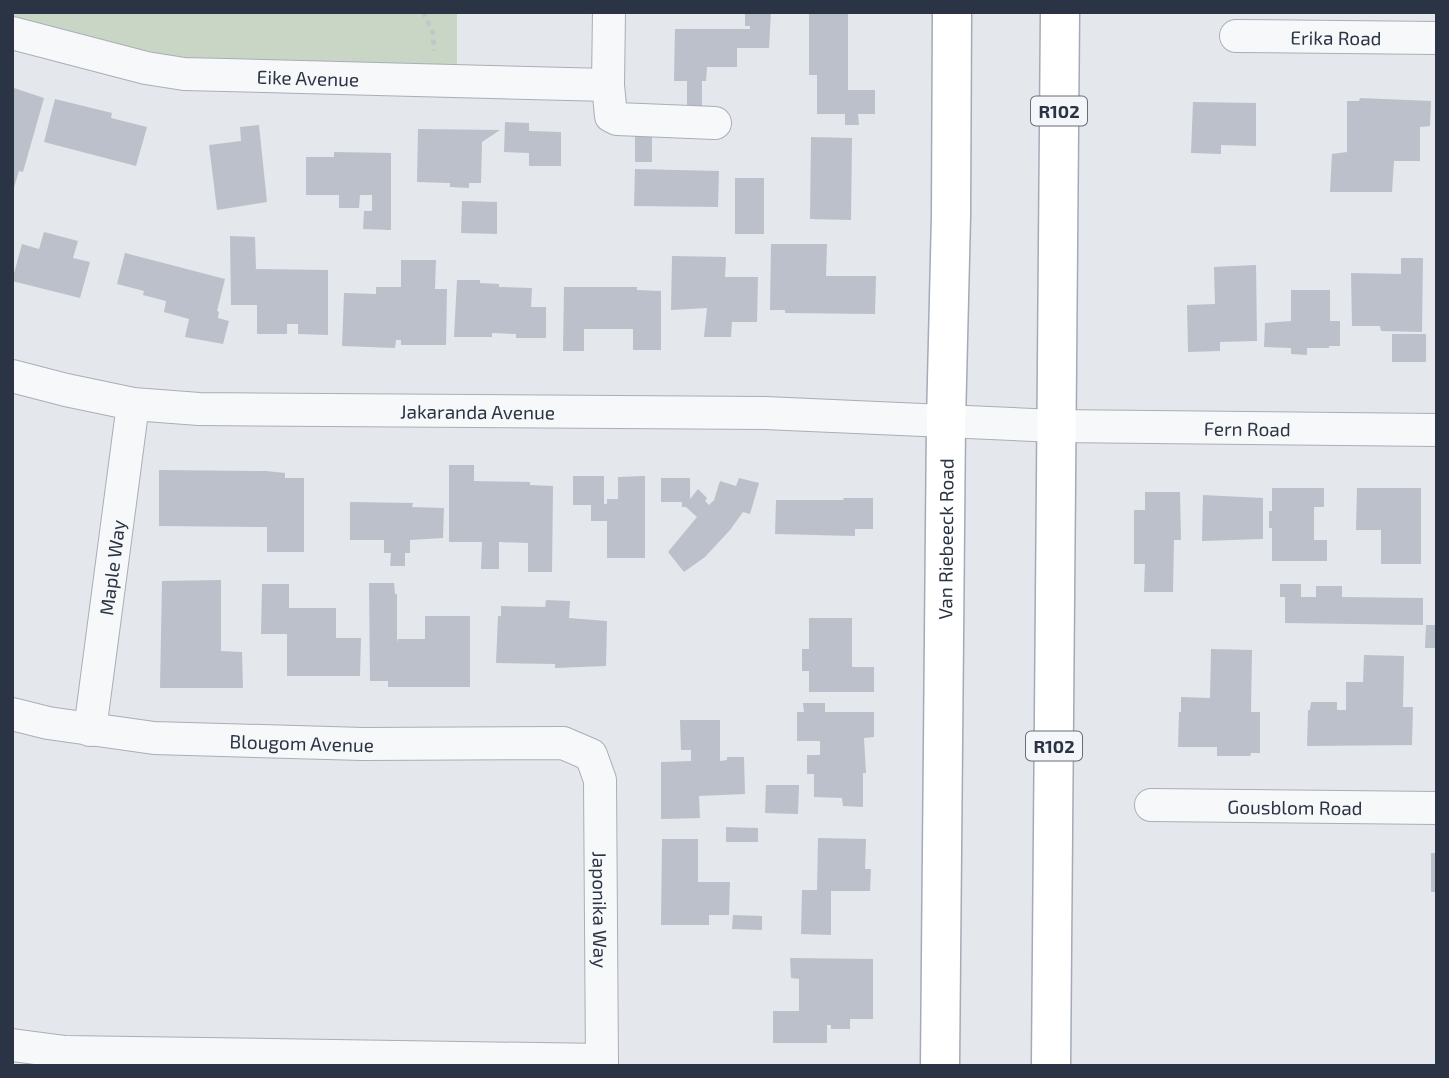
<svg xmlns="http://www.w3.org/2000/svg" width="1449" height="1078" viewBox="0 0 1449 1078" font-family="'Exo 2',sans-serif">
<rect width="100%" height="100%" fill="#e4e7ec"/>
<polygon fill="#c9d6c5" points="12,12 457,12 457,69 216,65 161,57 12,21"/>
<g fill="#bbc0ca">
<polygon points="745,12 771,12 769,48 737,48 737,67 707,67 706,81 702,81 702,106 687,106 687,81 674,81 675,29 750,29 750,26 745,26"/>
<polygon points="809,13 848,13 848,90 875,90 875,114 858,114 859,125 845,125 845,114 817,114 817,75 809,75"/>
<polygon points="14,88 44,98 23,172 19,171 13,191"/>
<polygon points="1360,98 1431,101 1430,126 1420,127 1420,161 1394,161 1392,192 1330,192 1332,154 1347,152 1347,101 1359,101"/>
<polygon points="55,99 112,113 111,118 147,127 136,166 44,142"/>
<polygon points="1193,102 1256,103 1256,146 1221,145 1221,154 1191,153"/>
<polygon points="505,122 529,123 529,131 561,132 561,166 529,166 529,153 504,152"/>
<polygon points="259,125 267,202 217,210 209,145 241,141 240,127"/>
<polygon points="418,129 500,130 482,142 481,183 469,183 469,188 450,187 450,183 417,182"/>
<rect x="635" y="136" width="17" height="26"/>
<polygon points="811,137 852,138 851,220 810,219"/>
<polygon points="334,152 391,153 391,230 363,229 364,211 372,211 372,195 360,195 359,208 339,208 339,195 306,195 306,157 334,157"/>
<polygon points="635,169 719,171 718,207 634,206"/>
<rect x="735" y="178" width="29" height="56"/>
<polygon points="462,201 497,202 497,234 461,233"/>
<polygon points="44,232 78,241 73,258 90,262 80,298 12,281 22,244 39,249"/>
<polygon points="230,236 255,237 256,269 328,270 328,335 298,334 298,324 287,324 287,334 257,334 257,305 231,305"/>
<polygon points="771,244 827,244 826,276 876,276 875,314 785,313 785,310 770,310"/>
<polygon points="125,253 225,279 217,311 219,312 218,318 229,321 223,344 185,337 189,319 164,312 166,301 143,295 144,291 117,284"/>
<polygon points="672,256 726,257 725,277 758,277 757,322 732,322 731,337 704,337 707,308 671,310"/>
<polygon points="1401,258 1423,258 1422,332 1381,331 1380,326 1352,326 1351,273 1401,274"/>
<polygon points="401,260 436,260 435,289 447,289 446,345 401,345 401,340 396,340 395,348 342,346 344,293 376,294 376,287 401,287"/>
<polygon points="1256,265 1257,341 1220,342 1220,351 1188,352 1187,305 1215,304 1214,267"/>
<polygon points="457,280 480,280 480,283 499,284 499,287 532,288 531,307 546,307 546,338 516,338 516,334 492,333 492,337 454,337"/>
<polygon points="564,287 637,287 637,290 661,291 661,350 633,350 633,329 584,329 584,351 563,351"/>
<polygon points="1291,290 1330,290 1330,321 1340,321 1340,346 1329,346 1329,348 1307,348 1307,355 1291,354 1291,348 1264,347 1265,323 1291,321"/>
<rect x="1392" y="334" width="34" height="28"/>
<polygon points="449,465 474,465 474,481 530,482 530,485 553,486 552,572 528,572 528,543 499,542 499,569 481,569 482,542 449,542"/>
<polygon points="159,470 266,471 285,473 285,478 304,478 304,552 267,552 267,527 159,526"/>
<polygon points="573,476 604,476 604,504 607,504 607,499 618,499 618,477 645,476 645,558 607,558 607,521 591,521 591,505 573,505"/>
<polygon points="661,478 690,478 690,499 698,489 707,498 705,501 709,505 714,500 720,481 736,486 739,478 759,483 750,514 743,512 730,530 705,557 684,572 668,552 697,517 686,507 682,507 682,502 661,502"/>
<polygon points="1272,488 1324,488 1324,507 1314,507 1314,540 1327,540 1327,561 1272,561 1272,528 1269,528 1269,511 1272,511"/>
<polygon points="1357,488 1421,488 1421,564 1381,564 1381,530 1356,530"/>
<polygon points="1145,492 1180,492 1181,540 1174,540 1173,592 1144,592 1145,564 1134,564 1134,510 1145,510"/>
<polygon points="1203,495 1263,498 1263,539 1202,541"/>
<polygon points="843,498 873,498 873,529 855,529 855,536 775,534 776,500 844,500"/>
<polygon points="350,502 413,503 412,507 444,508 443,538 410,540 410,553 405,553 405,566 390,566 391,553 384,553 384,540 350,540"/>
<polygon points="221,580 221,651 242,652 243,688 160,688 162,581"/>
<polygon points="369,583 394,583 395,594 397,594 397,642 398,639 425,639 425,616 470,616 470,687 388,687 388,681 370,681"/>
<polygon points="262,584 289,584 289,608 336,608 336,638 361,638 360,676 287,676 287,634 261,634"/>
<polygon points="1280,584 1301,584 1301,597 1316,597 1316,586 1342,586 1342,597 1423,598 1423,625 1285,623 1285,597 1280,597"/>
<polygon points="546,600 570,601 569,618 607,621 606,666 555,668 555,664 496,663 498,616 501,616 501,606 545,607"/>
<polygon points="809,618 852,618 852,667 874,667 874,692 809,692 809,671 802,671 802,649 809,649"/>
<polygon points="1426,625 1437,625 1437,648 1425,648"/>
<polygon points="1211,649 1252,650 1251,712 1260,712 1260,753 1251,753 1250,756 1217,756 1217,747 1178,747 1179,712 1181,712 1181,697 1210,698"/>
<polygon points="1364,655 1404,656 1403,707 1413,707 1412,745 1307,746 1308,710 1310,710 1311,702 1337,702 1337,710 1346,710 1346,682 1363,682"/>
<polygon points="803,703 825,703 825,712 874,712 874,737 864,738 866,773 863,773 863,807 843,806 842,798 814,797 814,774 807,774 807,755 820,755 820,741 797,741 797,712 804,712"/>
<polygon points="680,720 720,720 720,761 727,760 727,757 744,757 745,794 699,796 700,818 661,819 661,762 691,761 691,750 681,750"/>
<polygon points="766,785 799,785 798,814 765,813"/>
<polygon points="726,827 758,828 758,842 726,842"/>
<polygon points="818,838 866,839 865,869 871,869 870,891 831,891 831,935 801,934 802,890 817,890"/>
<polygon points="662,839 698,839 698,882 730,882 729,915 709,915 709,925 661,925"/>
<rect x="1431" y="853" width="6" height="39"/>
<polygon points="733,915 762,916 762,930 732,929"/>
<polygon points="790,958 873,959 873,1019 850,1019 850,1029 831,1029 831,1025 827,1025 827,1043 773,1043 773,1011 799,1011 799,979 791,978"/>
</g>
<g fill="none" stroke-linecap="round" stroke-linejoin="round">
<g stroke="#a9aeb7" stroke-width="34">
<g id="minor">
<polyline points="609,12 608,85 611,116 617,119 715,123"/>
<path id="s1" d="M12 33 146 68 184 74 608 85"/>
<path id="s2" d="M1236 36 1437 38"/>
<path id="s3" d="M12 376 66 390 133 404 199 409 765 413 1056 426 1437 430"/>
<path id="s4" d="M12 714 48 723 154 738 363 744 563 743 591 755 600 780 602 1066"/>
<path id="s5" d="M90 730 133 404"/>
<path id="s6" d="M1151 805 1437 808"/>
<polyline points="12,1045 65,1052 602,1060"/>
</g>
</g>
<g stroke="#a3abb8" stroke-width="41">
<g id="primary">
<path id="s7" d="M940 1066 946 422 951 216 952 12"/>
<polyline points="1051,1066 1060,12"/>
</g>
</g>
<polyline stroke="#c2c5cb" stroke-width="4.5" stroke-dasharray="5 5" stroke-linecap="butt" points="423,12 433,33 434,51"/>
<use href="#minor" stroke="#f7f8fa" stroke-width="32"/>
<use href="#primary" stroke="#fff" stroke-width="38"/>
</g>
<g text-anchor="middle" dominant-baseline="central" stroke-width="6" stroke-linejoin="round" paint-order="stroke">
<g fill="#f4f6f9" stroke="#676e7b" stroke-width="2">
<rect x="1031" y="96.5" width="56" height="29" rx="5"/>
<rect x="1026" y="731.5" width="56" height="29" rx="5"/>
</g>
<g font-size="18" font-weight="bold" fill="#2b3445">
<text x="1059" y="111">R102</text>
<text x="1054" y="746">R102</text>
</g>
<g font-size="19" fill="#2b3445" stroke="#f4f6f9">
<text stroke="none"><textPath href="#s2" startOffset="100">Erika Road</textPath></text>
<text stroke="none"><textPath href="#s1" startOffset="301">Eike Avenue</textPath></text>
<text stroke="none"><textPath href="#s3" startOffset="469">Jakaranda Avenue</textPath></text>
<text stroke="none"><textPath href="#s3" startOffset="1239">Fern Road</textPath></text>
<text stroke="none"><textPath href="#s7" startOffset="527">Van Riebeeck Road</textPath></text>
<text stroke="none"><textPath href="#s5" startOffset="164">Maple Way</textPath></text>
<text stroke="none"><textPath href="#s4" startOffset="292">Blougom Avenue</textPath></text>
<text stroke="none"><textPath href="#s6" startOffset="144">Gousblom Road</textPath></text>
<text stroke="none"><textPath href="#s4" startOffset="740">Japonika Way</textPath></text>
</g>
</g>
<rect width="1449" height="1078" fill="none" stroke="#2b3445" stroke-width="28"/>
</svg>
